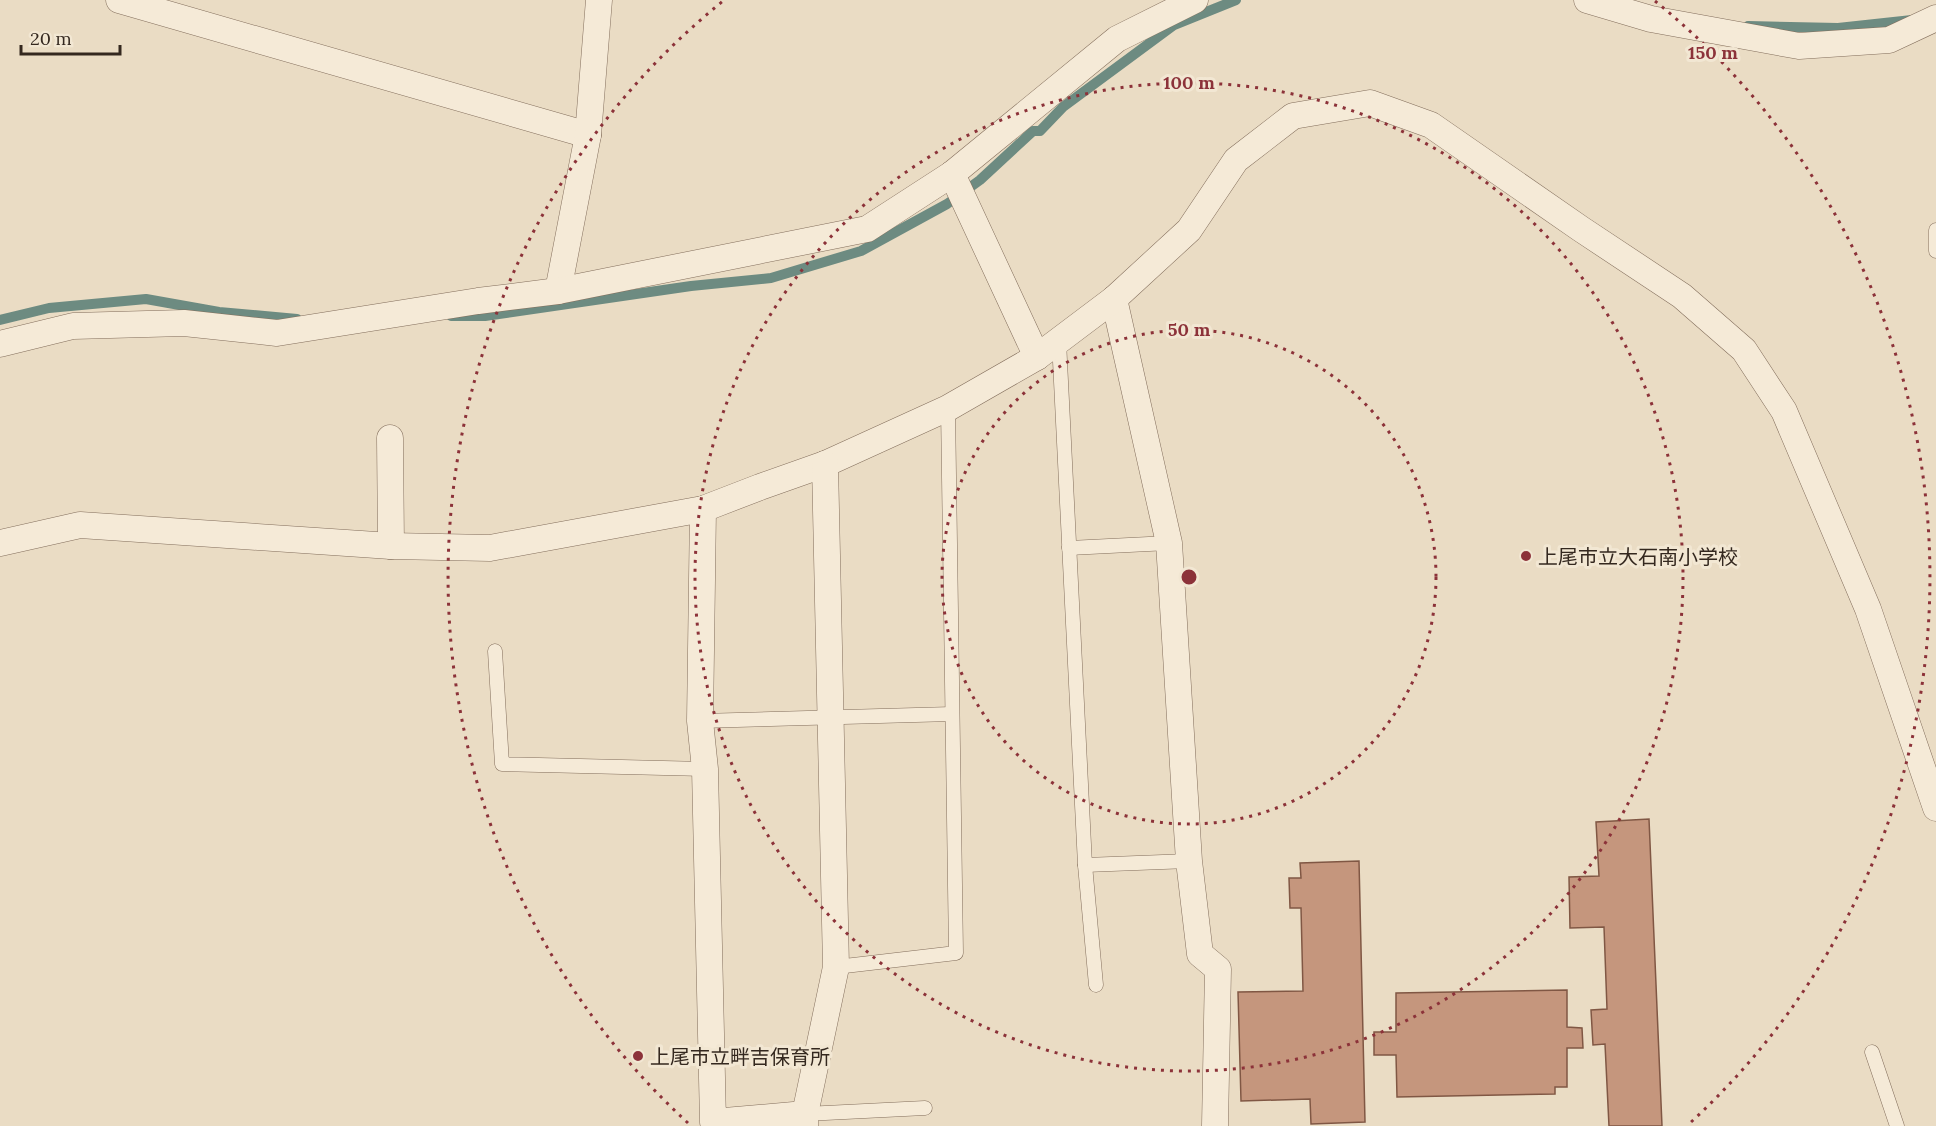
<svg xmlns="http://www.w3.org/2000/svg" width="1936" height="1126" viewBox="0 0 1936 1126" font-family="Lora,'Noto Sans JP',serif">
<rect width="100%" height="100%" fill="#eadcc4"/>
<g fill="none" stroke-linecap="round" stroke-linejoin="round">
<g stroke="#6d8b81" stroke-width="10">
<polyline points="1748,26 1838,28 1912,20"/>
<polyline points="451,316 485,316 691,286 771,278 861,251 947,204 980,180 1033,131 1040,131 1063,107 1174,25 1236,0"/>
<polyline points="0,320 49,308 146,299 219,312 297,319"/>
</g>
</g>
<g fill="#c5967d" stroke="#805744" stroke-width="1.5">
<polygon points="1649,819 1662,1126 1609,1126 1605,1044 1593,1045 1591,1010 1607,1009 1604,927 1570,928 1569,877 1599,876 1596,822"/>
<polygon points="1359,861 1365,1122 1311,1124 1310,1099 1241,1101 1238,992 1303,991 1301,908 1290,908 1289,878 1301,878 1300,863"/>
<polygon points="1567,990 1567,1027 1582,1028 1583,1048 1567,1048 1567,1087 1555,1087 1555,1094 1397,1097 1396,1055 1374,1055 1374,1032 1396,1032 1396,993"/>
</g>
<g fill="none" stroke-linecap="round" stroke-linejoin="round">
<g stroke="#836e5c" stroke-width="15">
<g id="lane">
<polyline points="1936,230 1936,251"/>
<polyline points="1059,341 1085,865 1096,985"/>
<polyline points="1069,548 1169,543"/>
<polyline points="495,651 502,764 705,769"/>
<polyline points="700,721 952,714"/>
<polyline points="1085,865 1189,861"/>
<polyline points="836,967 956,953 948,408"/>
<polyline points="1872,1052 1897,1126"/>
<polyline points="805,1114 925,1108"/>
</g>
</g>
<g stroke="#836e5c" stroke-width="27">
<g id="street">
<polyline points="119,0 588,135"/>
<polyline points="1587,0 1651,19 1799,46 1889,40 1936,18"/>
<polyline points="952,174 1037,357"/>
<polyline points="558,291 588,135 599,0"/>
<polyline points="1114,299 1169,543 1189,861 1200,954 1218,969 1215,1126"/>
<polyline points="0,344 73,326 184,323 277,333 478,301 558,291 867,229 952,174 1117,39 1195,0"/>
<polyline points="390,438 391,546"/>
<polyline points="703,509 700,721 705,769 713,1122 805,1114"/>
<polyline points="0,543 80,525 391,546 490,548 703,509 760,487 825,464 948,408 1037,357 1114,299 1189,230 1236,160 1293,116 1370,103 1431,125 1581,229 1682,296 1744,350 1784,411 1868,609 1936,808"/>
<polyline points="805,1126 805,1114 836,967 825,464"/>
</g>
</g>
<use href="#lane" stroke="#f5ead7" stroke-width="14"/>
<use href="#street" stroke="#f5ead7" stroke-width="26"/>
</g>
<g fill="none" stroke="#8c3239" stroke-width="3" stroke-dasharray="3 6">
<circle cx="1189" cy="577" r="247"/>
<circle cx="1189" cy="577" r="494"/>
<path d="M688 1123A741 741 0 0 1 723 1M1655 1A741 741 0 0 1 1690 1123"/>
</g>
<g fill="#8c3239" stroke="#f2e7d3" stroke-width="2">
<circle cx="1526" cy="556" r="6"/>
<circle cx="638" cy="1056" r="6"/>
</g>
<g text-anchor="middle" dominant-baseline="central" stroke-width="6" stroke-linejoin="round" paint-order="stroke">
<g font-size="20" fill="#34281f" stroke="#f2e7d3" text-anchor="start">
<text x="1538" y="556">上尾市立大石南小学校</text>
<text x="650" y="1056">上尾市立畔吉保育所</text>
</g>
</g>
<circle cx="1189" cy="577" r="9" fill="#8c3239" stroke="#f2e7d3" stroke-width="3"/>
<g font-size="18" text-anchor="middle" font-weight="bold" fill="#8c3239" stroke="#f2e7d3" stroke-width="6" stroke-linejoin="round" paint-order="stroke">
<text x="1713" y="59">150 m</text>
<text x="1189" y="89">100 m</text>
<text x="1189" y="336">50 m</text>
</g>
<path d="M21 45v9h99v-9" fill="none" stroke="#34281f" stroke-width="3"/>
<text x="30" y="45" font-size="18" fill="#34281f" stroke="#f2e7d3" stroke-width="4.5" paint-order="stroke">20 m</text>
</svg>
